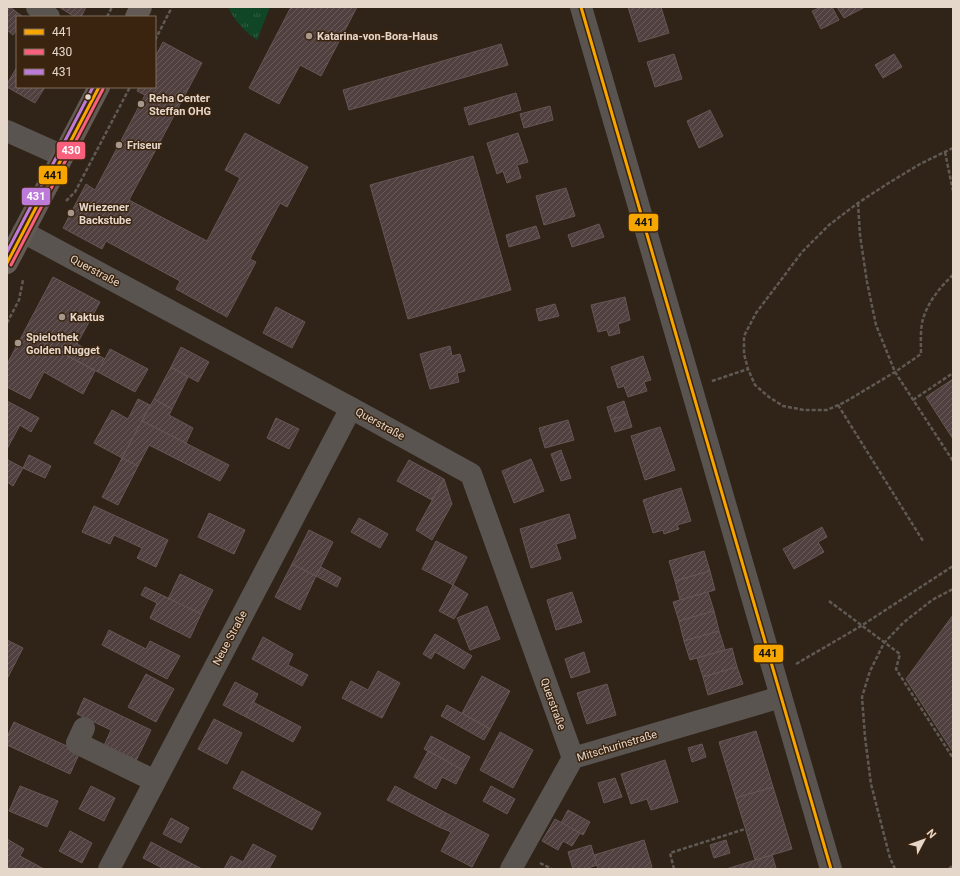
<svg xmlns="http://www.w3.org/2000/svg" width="960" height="876" viewBox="0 0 960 876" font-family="Roboto,sans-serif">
<defs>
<pattern id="grass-tufts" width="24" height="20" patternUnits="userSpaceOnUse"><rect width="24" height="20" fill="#104526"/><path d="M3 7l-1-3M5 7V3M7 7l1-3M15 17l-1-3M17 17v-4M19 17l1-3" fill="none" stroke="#335f44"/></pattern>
<pattern id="building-hatch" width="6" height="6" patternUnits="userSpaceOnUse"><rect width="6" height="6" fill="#50403f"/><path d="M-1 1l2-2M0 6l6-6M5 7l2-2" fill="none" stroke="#695b59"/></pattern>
</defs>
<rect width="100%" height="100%" fill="#302419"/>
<path fill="url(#grass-tufts)" d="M228 7H270L257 40C245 32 234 20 228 7Z"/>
<g fill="url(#building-hatch)" stroke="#645755">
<polygon points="7,7 10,7 23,17 17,17 17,29 13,35 7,30"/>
<polygon points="59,7 86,7 81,17 75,17"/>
<polygon points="291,7 357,7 321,76 300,65 279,104 249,88"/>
<polygon points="628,7 661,7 669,33 639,42"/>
<polygon points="821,7 832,7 839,20 821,29 812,11"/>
<polygon points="837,7 865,7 844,18"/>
<polygon points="163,42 202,63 129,200 207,241 240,178 225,170 245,133 308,167 287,207 280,203 250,259 256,262 227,317 176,289 180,281 106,241 102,249 63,228 86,184 95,190 145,95 137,91 139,87 155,87 155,57"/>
<polygon points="501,44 508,65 349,110 343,90"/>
<polygon points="674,54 682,79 655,87 647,62"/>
<polygon points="894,54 902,67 883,78 875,65"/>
<polygon points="17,67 17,87 45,87 35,103 7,87 7,84"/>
<polygon points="516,93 521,110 469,125 464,108"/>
<polygon points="550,106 553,120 524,128 520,114"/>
<polygon points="710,110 723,136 699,148 687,121"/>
<polygon points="518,133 528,162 517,165 521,178 507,183 503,171 497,174 487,143"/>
<polygon points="473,156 511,290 408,319 370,185"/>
<polygon points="566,188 575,216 544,225 536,196"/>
<polygon points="599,224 604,237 572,247 568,235"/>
<polygon points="536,226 540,238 509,247 506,235"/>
<polygon points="53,277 100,302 77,344 105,359 98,372 24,332"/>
<polygon points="625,297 630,320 618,324 620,333 609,336 607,330 598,332 591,305"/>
<polygon points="555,304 559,316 539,321 536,309"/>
<polygon points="276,307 305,322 292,348 263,333"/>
<polygon points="24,332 95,371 83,394 44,372 30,399 7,387 7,364"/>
<polygon points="450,346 452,356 460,354 465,371 457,373 459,382 430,389 420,354"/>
<polygon points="181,347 209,362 198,382 171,367"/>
<polygon points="110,349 148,369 135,392 98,372"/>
<polygon points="643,356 651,380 644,382 647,391 628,397 624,386 618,388 611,367"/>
<polygon points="171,367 188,377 172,409 154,399"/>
<polygon points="953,379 953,439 926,397"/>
<polygon points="138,399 150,405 122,458 94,443 112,410 128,419"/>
<polygon points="154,399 172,409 169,415 193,428 186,443 142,421"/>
<polygon points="7,401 39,418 31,432 20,425 7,449"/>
<polygon points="624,401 628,414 611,420 607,407"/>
<polygon points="628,414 632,427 615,432 611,420"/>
<polygon points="276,418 299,429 289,449 267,438"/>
<polygon points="568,420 574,440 545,448 539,428"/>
<polygon points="142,421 229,465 220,481 149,445 138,466 122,458"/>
<polygon points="660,427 675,470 645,480 631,436"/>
<polygon points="561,450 571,478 561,481 551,454"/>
<polygon points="29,455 51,466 45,478 23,468"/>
<polygon points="122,458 138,466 118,505 102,497"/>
<polygon points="531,459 544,491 514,503 502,471"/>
<polygon points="8,460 23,468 13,486 7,482 7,463"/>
<polygon points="409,460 444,479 432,500 397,481"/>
<polygon points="444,479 452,504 432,540 416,530"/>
<polygon points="681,488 691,521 677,525 679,529 664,534 663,530 653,533 643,500"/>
<polygon points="94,506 168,540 156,567 137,558 142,548 114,535 110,544 82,532"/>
<polygon points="209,513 245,530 234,554 198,537"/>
<polygon points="569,514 576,538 556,544 561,559 531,568 520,529"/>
<polygon points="359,518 388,534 380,548 351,532"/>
<polygon points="822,527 827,537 818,542 824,552 794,569 783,549"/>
<polygon points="309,530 333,542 316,576 292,564"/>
<polygon points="436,541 467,557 453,585 422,569"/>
<polygon points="704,551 710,571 675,581 669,561"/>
<polygon points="292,564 316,576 300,610 275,597"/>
<polygon points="321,567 341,578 337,587 316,576"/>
<polygon points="710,571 715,590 680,600 675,581"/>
<polygon points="180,574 213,590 201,614 168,599"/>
<polygon points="453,585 468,594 454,619 439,611"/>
<polygon points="145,587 201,614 190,638 150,618 157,603 141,595"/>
<polygon points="572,592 582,622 556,630 547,600"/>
<polygon points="708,592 714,611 679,621 673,602"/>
<polygon points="487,606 500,639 470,650 457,618"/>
<polygon points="714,611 719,631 684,641 679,621"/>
<polygon points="953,615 953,752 906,679"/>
<polygon points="109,630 146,649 150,641 180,656 167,679 102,645"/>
<polygon points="719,631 725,650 690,660 684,641"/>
<polygon points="435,634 472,656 464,669 435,652 431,659 423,654"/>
<polygon points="263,637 293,654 288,665 308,675 302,686 252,659"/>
<polygon points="7,640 23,648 7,679"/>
<polygon points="732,648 737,667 703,677 697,658"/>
<polygon points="584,652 590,672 571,678 565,659"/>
<polygon points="737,667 743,684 708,695 703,677"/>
<polygon points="378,671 400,683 382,718 342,698 351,681 368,690"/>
<polygon points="146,674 174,689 156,722 128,707"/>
<polygon points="482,676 510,691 490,729 462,713"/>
<polygon points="235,682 258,694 246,717 223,705"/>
<polygon points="607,684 616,715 587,724 577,693"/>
<polygon points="84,698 151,730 134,765 102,750 111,730 77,714"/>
<polygon points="253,702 301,727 293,742 246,717"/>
<polygon points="447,705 490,729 484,740 441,716"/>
<polygon points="214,719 242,733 227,764 198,749"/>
<polygon points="14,722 80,752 70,774 7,745 7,737"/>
<polygon points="756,731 773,787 736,798 719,742"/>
<polygon points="500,732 533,750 513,788 480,770"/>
<polygon points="431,736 470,757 463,770 424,749"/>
<polygon points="702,744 706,757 692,762 688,748"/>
<polygon points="428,751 463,770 456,784 442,777 436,789 414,777"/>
<polygon points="665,760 678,802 651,810 647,799 631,804 621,774"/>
<polygon points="242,771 321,813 312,830 233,788"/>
<polygon points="615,778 622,797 604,803 598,783"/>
<polygon points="20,786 58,801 47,827 9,811"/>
<polygon points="91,786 115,798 104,821 79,809"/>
<polygon points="395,786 446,813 439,827 387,800"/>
<polygon points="491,786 515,799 507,814 483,801"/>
<polygon points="773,787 792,849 755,860 736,798"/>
<polygon points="568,810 590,822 583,835 561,823"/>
<polygon points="446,813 489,835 472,867 441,851 451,832 439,827"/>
<polygon points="171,818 189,828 181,843 163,834"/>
<polygon points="555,819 580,833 572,846 563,841 558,850 542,841"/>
<polygon points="70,831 92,843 82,863 59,851"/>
<polygon points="7,839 24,849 20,856 44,869 7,869"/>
<polygon points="644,840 652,867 645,869 598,869 594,855"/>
<polygon points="726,840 730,853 714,858 710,845"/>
<polygon points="151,842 202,869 164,869 143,858"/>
<polygon points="253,844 276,856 269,869 224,869 231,856 243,862"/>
<polygon points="591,845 597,865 585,869 573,869 568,852"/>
<polygon points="772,855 776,868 772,869 726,869"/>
</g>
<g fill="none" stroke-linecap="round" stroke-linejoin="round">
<g stroke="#605a54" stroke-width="2.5" stroke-dasharray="4 2" stroke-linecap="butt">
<polyline points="107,17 112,7"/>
<polyline points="155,40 172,7"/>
<path d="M953 148 920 164 887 184 858 203 829 225 802 252 778 284 756 313 744 336V354L748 369 755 385 769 397 783 406 804 410H827L845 402 895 372 921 354C921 344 920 329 923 319 928 302 940 287 953 275"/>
<polyline points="945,152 953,191"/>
<polyline points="66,201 75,192 130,87"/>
<polyline points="858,203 860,235 867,282 876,325 895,372 953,461"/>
<polyline points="7,323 19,300 23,280"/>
<polyline points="712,381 748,369"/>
<polyline points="913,400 953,373"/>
<polyline points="838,405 923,541"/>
<polyline points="829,601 900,654 896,669 953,758"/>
<polyline points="796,664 861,626 953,566"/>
<polyline points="540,863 552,869"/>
<polyline points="674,869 670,853 745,829"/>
<polyline points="895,869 890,858 871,784 865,737 862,697 870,671 884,643 903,623 932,600 953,589"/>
<polyline points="949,869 953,865"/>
</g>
<g stroke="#5a5450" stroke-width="22">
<polyline points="37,7 49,17"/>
<polyline points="581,7 831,869"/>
<polyline points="7,131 63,156"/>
<polyline points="23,232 351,408 471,474 573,758"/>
<polyline points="84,728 77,743 155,781"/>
<polyline points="109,869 351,408"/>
<polyline points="511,869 573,758 781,697"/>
</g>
<g stroke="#635a55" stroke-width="22">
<polyline points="136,17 141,7"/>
<polyline points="7,263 99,87"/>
</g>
<g stroke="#3a240f" stroke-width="6">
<g id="bus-1">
<polyline points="581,7 831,869"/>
<polyline points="7,263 99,87"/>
</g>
</g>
<g stroke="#3a240f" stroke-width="6">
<polyline id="bus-2" points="11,265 103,89"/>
</g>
<g stroke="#3a240f" stroke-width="6">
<polyline id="bus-3" points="7,252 93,87"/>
</g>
<use href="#bus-1" stroke="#f7a600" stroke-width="3"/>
<use href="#bus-2" stroke="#f8607d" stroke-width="3"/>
<use href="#bus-3" stroke="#bd7bd9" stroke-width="3"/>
</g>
<g fill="#a6988d" stroke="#3a240f" stroke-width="1.5">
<circle cx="309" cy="36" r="4"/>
<circle cx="141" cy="104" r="4"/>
<circle cx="119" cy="145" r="4"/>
<circle cx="71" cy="213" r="4"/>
<circle cx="62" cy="317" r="4"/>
<circle cx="18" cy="343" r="4"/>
</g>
<circle fill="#e6d7cb" stroke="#3a240f" stroke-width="1.5" cx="88" cy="97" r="3.5"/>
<g text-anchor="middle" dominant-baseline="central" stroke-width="3" stroke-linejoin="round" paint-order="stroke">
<g font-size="11" font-weight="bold" fill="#e6d7cb" stroke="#3a240f" text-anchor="start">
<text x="317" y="36">Katarina-von-Bora-Haus</text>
<text x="149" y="98">Reha Center<tspan x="149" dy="13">Steffan OHG</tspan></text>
<text x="127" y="145">Friseur</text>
<text x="79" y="207">Wriezener<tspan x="79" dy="13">Backstube</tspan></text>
<text x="70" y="317">Kaktus</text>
<text x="26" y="337">Spielothek<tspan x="26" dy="13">Golden Nugget</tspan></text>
</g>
<g font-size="11" fill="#e6d7cb" stroke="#3a240f">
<text transform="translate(95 271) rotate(28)">Querstraße</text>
<text transform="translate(380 424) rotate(29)">Querstraße</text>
<text transform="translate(230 638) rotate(-62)">Neue Straße</text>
<text transform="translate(553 704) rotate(70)">Querstraße</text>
<text transform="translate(617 746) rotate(-17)">Mitschurinstraße</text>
</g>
</g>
<g stroke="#3a240f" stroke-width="1.5">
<rect x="56" y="141" width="30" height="19" rx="4" fill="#f8607d"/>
<rect x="38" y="165" width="30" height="20" rx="4" fill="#f7a600"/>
<rect x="21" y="187" width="30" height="19" rx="4" fill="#bd7bd9"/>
<rect x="628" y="213" width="31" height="19" rx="4" fill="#f7a600"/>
<rect x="753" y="644" width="31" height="19" rx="4" fill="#f7a600"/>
</g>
<g font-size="11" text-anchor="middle" font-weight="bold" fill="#fff">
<text x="71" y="154">430</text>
<text x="36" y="200">431</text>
</g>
<g font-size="11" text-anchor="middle" font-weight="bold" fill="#111">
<text x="53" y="179">441</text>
<text x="644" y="226">441</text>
<text x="768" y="657">441</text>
</g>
<rect width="960" height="876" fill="none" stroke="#e6d7cb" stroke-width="16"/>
<rect x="16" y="16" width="140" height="72" fill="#3a240f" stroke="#7f6c5a"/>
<rect x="24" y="29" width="20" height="6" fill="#f7a600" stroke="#7f6c5a"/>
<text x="52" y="36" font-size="12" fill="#e6d7cb">441</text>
<rect x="24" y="49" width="20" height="6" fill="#f8607d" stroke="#7f6c5a"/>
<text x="52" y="56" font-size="12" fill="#e6d7cb">430</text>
<rect x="24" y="69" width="20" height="6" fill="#bd7bd9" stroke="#7f6c5a"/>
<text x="52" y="76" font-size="12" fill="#e6d7cb">431</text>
<g transform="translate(924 840) rotate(49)" stroke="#3a240f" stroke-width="3" paint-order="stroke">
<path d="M0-3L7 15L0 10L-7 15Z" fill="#e6d7cb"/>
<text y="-6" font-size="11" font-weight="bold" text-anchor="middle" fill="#e6d7cb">N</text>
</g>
</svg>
